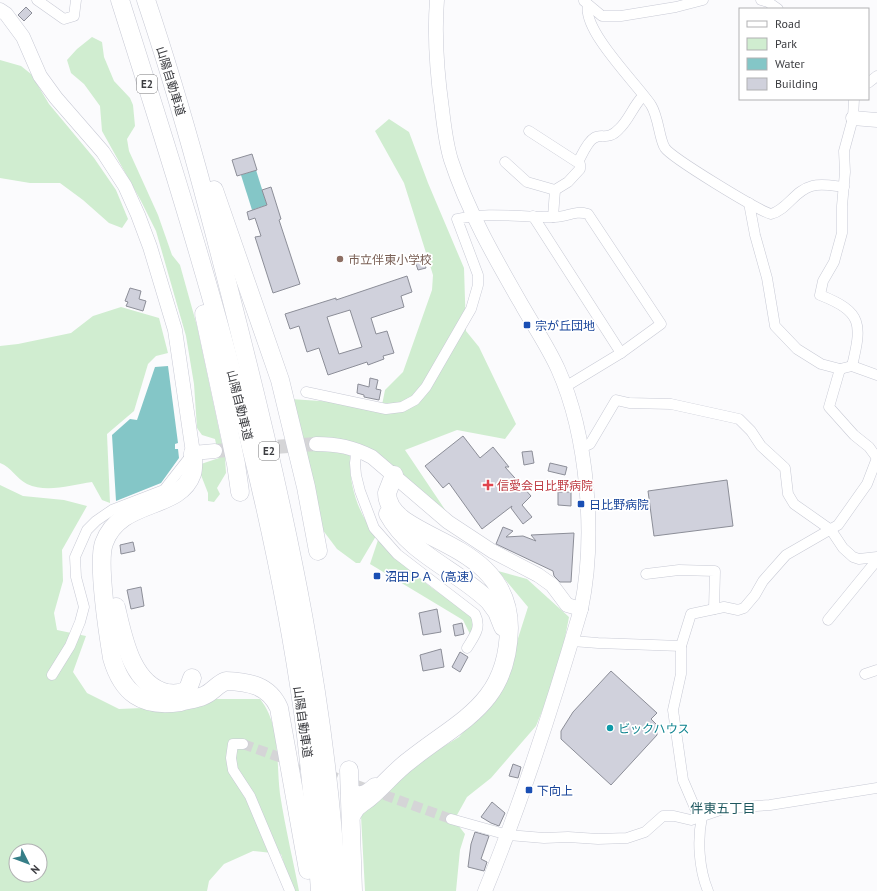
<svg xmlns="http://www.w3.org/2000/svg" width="877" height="891" viewBox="0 0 877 891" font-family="'PT Sans','Noto Sans JP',sans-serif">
<rect width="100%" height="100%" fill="#fbfbfd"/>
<g fill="#d0edd0" fill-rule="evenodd">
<polygon points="92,37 102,42 104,57 114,81 130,98 133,105 135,126 127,139 129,151 158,215 172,255 180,265 197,326 225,458 226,473 217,488 220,494 214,502 208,501 208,493 199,470 201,464 219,458 215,439 202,435 197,428 194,384 186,336 156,231 141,201 102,131 100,106 84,84 71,73 67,60 77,49"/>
<polygon points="0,60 21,66 31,74 49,104 94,158 116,190 128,219 122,228 109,223 83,200 60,183 30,183 0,178"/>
<path d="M389 119 409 132 428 183 464 268 466 331 479 347 516 424 505 439 457 430 405 450 454 523 395 470 344 452 350 456C349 486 358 513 376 536L360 563H356L337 549 316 521 290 399 382 405 385 390 403 372 432 290 433 275 404 183 375 131Z"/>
<path d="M121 307 159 318 168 353 156 356 148 364 134 411 107 434 110 503 102 500 92 482C72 485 46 493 27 484 17 479 11 467 0 463V346L18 344 71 333 93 316Z"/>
<path d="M0 485 23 496 64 500 87 506 62 550 63 581 54 613 57 630 86 636 73 672 87 693 119 709 143 708 211 699H260C281 725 276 763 280 794 285 827 293 859 299 891H293L281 854 253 851 224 864 209 881 207 891H0ZM16 851H40V875H16Z"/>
<path d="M378 540C400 563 425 584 452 602 459 606 470 612 473 620 475 625 472 630 470 634L463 620 370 564Z"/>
<polygon points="498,571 527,579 569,617 564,643 545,704 536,726 491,778 467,797 457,815 451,816 465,834 460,850 456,891 365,891 361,816 423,759 459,737 497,692 513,654 528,607"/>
</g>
<g fill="#84c6c7">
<polygon points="256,170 267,205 252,210 241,175"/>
<polygon points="168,366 178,443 175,444 175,449 178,449 179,458 161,483 116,501 112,435 130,419 137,420 155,367"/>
</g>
<g fill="#d0d1dc" stroke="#8c8e98" fill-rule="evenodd">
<polygon points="26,7 32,13 24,21 18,15"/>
<polygon points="252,154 257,170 237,176 232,160"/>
<polygon points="271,187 281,219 279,220 300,284 273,293 255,237 261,236 255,218 249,220 247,212 267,205 262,190"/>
<polygon points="422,255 426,268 418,270 414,258"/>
<path d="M407 276 412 292 401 296 404 307 371 318 376 334 387 331 394 353 383 356 384 359 368 365 367 362 328 375 319 348 307 352 299 326 290 329 285 314 336 298V300ZM350 310 362 347 339 354 327 317Z"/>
<polygon points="130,288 141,291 139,299 146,301 143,311 126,306 128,302 125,301"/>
<polygon points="370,378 378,380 376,389 381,390 379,400 364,397 364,395 357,393 358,384 369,387"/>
<polygon points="463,436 480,458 493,447 509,467 505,467 531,496 522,505 532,517 523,524 511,508 512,506 482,529 449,483 443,488 425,466"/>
<polygon points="532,451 534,463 524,465 522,452"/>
<polygon points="550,463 567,467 565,475 548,471"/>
<polygon points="727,480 733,526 654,536 648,491"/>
<polygon points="558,492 571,492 571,506 558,505"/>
<polygon points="503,527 513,531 506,537 523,536 536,541 531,535 574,533 571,582 560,582 554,576 553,571 496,544"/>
<polygon points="133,542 135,551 121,554 120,545"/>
<polygon points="141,587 144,606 131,609 127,590"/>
<polygon points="437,609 441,632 423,635 419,613"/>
<polygon points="462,623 464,634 455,636 453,625"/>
<polygon points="441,649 444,667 423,671 420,655"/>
<polygon points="460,652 468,657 460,672 452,667"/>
<polygon points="611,671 657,713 651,719 657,725 657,735 611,785 561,739 561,731 573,712"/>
<polygon points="513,764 521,767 518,778 509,776"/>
<polygon points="492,802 505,813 499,826 491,823 481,817"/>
<polygon points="475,832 489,836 481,859 487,862 484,871 468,867 471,844"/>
</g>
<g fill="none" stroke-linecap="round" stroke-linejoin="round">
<polyline stroke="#d5d5d7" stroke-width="10" stroke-dasharray="10 5" stroke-linecap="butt" points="243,744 451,819"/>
<polyline stroke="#d5d5d7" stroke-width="14" stroke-dasharray="14 7" stroke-linecap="butt" points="215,451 316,444"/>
<g stroke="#c8cad5" stroke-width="11">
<g id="street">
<polyline points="37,0 64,19 74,16 76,0"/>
<polyline points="761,0 768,2 778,9"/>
<polyline points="584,1 602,16 621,16 676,7 703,0"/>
<path d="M588 5C582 30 636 83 651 105 659 118 659 139 665 148 672 158 757 210 771 214 787 210 795 190 812 186 822 183 834 186 844 187"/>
<polyline points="868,83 877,76"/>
<polyline points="505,162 527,182 555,190 568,182 580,169 580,164 529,131"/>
<path d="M578 162C582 155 587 142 594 138 602 133 608 141 619 129 629 120 633 106 643 96"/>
<polyline points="749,203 755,235 767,278 775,326 797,349 821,364 840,369 852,366 877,375"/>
<polyline points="533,216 621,353"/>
<polyline points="553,217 555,190"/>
<path d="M852 366C862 324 863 312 820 295L823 281 834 262 842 233V206L845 172 844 151 853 118 854 99"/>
<polyline points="840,369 829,407 854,435 869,447 877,458"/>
<path d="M306 392 386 409 402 407 415 400 426 387 471 309 478 285V275L457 219C490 211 522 218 555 217 568 217 574 210 588 214L661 324 621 353 565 387"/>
<polyline points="581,448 590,444 616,400 629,403 671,404 739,419 751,431 761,446 785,468 788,494 794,504 831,530 843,548 853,557 859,559 877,557"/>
<path d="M357 449 355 463 356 475 360 491 374 528 397 554 475 614C482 628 474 636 467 648"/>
<polyline points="646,574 679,570 715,571 714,609"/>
<polyline points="828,620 877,560"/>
<polyline points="572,641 598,643 681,646"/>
<polyline points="865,674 877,670"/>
<polyline points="52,675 70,646 80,622 84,607 76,577 75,557 87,530 96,521 112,510 164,490 193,453"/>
<polyline points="243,744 233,744 231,758 233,770 250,796 290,891"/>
<polyline points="451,819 508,835 544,838 568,837 598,839 627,838 645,832 663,816 674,816 691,820 726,808 770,805 877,788"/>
<path d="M708 891C699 869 697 840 702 817L695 808 683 780 673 710 681 674V646L691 614 724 607 738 610 744 608 755 595 763 581 786 555 838 525 867 484 877 458"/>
</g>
</g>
<g stroke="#c8cad5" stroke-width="15">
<g id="secondary">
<path d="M437 0C434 37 437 73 442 109 444 126 446 144 451 160 468 212 496 260 523 307 535 328 548 347 558 369 588 436 596 538 581 609 553 705 523 799 485 891"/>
<polyline points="0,10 6,14 23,37 40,76 56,98 103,152 125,186 138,215 150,247 175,330 193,453 215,451"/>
<polyline points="853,118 877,120"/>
<path d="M316 444C337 444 353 447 372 457L448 522 492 551 538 575 552 585 567 605 581 609"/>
</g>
</g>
<g stroke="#c8cad5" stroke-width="19">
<g id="highway">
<path d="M120 0C194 233 269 469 303 712 311 772 316 831 320 891"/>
<path d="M146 0C184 113 214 229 243 345 288 524 327 705 337 891"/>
<polyline points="214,190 280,380 306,487 318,551"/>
<polyline points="204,314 236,464 240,492"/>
<path d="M193 453C193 460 194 468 192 474 179 511 120 498 104 543 97 562 108 634 112 658 122 693 142 708 180 702 187 700 196 699 203 696 212 693 217 684 226 681 249 682 269 685 279 708L308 870"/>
<path d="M388 514C410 554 457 570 489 601L497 612 503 627"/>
<path d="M116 607C123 636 131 685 167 693 175 694 182 694 188 689L192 678"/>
<polyline points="349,770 353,891"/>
<path d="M350 792C360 798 366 795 375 787"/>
<path d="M351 816 356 808C360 804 365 801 370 797 384 785 395 771 410 760 460 720 508 704 509 628 509 537 388 542 387 493L394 475"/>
</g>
</g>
<use href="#street" stroke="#fff" stroke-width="10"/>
<use href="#secondary" stroke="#fff" stroke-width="14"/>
<use href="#highway" stroke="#fff" stroke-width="18"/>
</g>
<circle fill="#8d6e63" stroke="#fff" stroke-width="1.5" cx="340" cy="259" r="4"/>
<g fill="#1a4fb4" stroke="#fff" stroke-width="1.5">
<rect x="523" y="321" width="8" height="8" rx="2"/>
<rect x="577" y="500" width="8" height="8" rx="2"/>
<rect x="373" y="572" width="8" height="8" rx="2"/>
<rect x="525" y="786" width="8" height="8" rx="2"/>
</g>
<path fill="#e0444e" stroke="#fff" stroke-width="1.5" d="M486 479h4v4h4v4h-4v4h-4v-4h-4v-4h4z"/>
<circle fill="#0f9aa8" stroke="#fff" stroke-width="1.5" cx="610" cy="728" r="4"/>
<g text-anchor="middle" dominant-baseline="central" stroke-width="3.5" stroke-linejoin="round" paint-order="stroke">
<g fill="#fff" stroke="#767679" stroke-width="1">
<rect x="137" y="75" width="20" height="18" rx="3"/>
<rect x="259" y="442" width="20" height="18" rx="3"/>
</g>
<g font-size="11" font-weight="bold" fill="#3b3c40">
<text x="147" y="84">E2</text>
<text x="269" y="451">E2</text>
</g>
<g font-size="12" fill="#3b3c40" stroke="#fff">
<text transform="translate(171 81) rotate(73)">山陽自動車道</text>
<text transform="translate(240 405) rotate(76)">山陽自動車道</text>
<text transform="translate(303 722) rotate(82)">山陽自動車道</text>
</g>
<g font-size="12" fill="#785e54" stroke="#fff" text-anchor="start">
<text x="348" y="259">市立伴東小学校</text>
</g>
<g font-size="12" fill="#164399" stroke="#fff" text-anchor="start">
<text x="535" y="325">宗が丘団地</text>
<text x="589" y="504">日比野病院</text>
<text x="385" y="576">沼田ＰＡ（高速）</text>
<text x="537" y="790">下向上</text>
</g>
<g font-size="12" fill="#be3a42" stroke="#fff" text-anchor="start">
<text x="497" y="485">信愛会日比野病院</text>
</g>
<g font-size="12" fill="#0d838f" stroke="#fff" text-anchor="start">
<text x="618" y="728">ビックハウス</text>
</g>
<g font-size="13" fill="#1d575e" stroke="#fff">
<text x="723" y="808">伴東五丁目</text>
</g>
</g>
<rect x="739" y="8" width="130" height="92" fill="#ffffff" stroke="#b1b1b3"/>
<rect x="747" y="21" width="20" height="6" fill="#ffffff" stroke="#b1b1b3"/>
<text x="775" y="28" font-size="12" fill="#3b3c40">Road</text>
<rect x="747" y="38" width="20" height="12" fill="#d0edd0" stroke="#b1b1b3"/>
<text x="775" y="48" font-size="12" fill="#3b3c40">Park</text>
<rect x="747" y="58" width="20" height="12" fill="#84c6c7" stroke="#b1b1b3"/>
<text x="775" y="68" font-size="12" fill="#3b3c40">Water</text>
<rect x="747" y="78" width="20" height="12" fill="#d0d1dc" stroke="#b1b1b3"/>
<text x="775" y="88" font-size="12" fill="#3b3c40">Building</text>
<g transform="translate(28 863) rotate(132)"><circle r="19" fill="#ffffff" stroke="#b1b1b3"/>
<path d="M0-3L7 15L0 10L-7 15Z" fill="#367e87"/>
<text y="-6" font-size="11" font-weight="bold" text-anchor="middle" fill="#3b3c40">N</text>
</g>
</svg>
